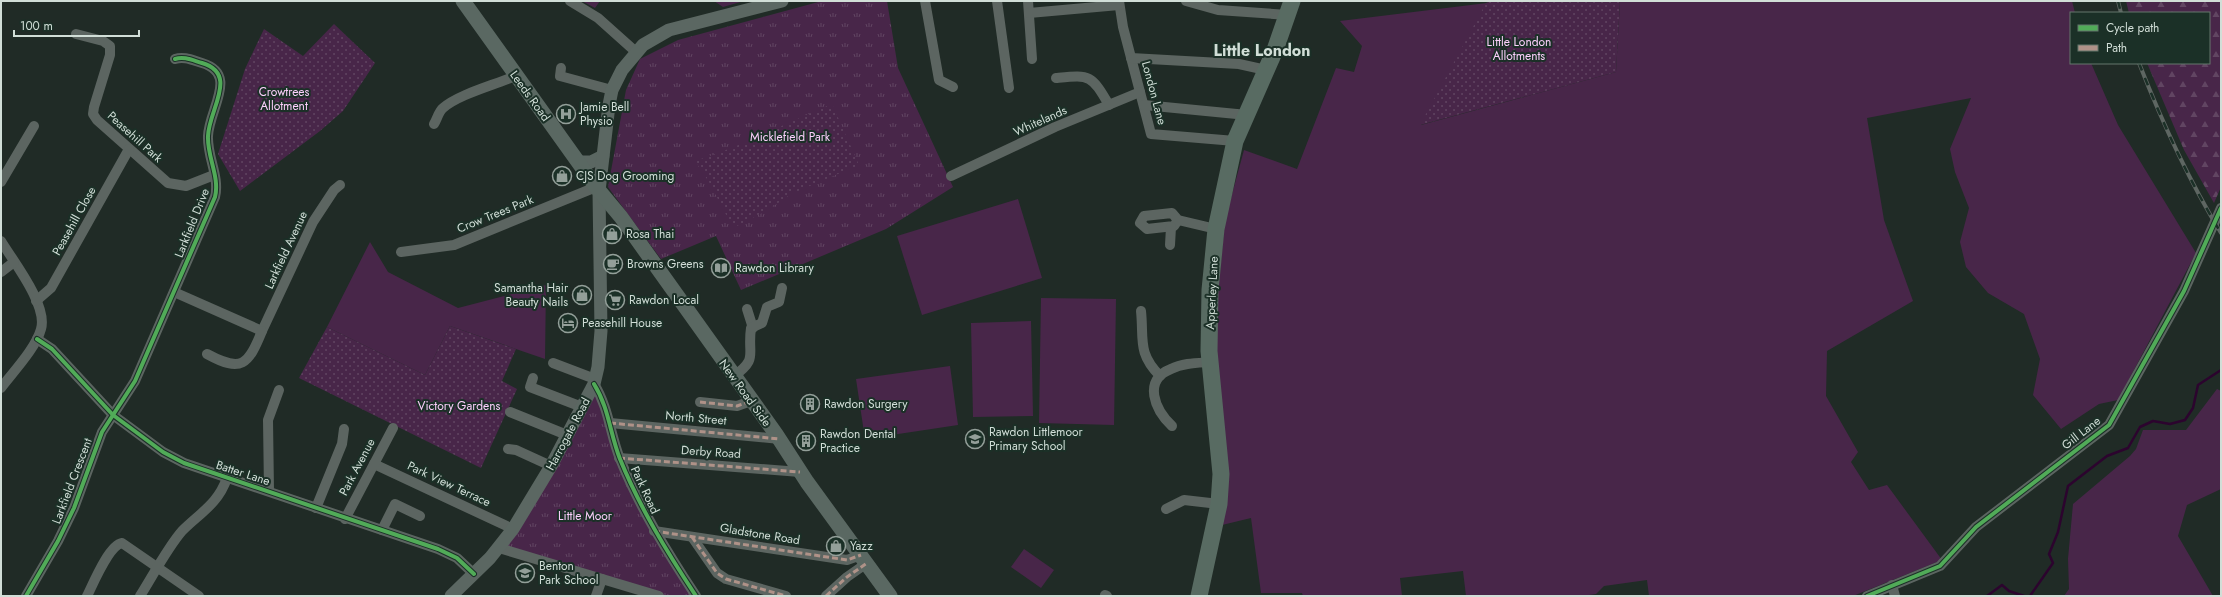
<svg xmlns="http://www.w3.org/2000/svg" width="2222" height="597" viewBox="0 0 2222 597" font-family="Jost,sans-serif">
<defs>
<pattern id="forest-firs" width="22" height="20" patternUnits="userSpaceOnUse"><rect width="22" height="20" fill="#482649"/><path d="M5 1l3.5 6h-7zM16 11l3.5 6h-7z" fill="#614562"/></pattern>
<pattern id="park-tufts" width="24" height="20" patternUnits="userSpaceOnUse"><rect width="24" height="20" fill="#482649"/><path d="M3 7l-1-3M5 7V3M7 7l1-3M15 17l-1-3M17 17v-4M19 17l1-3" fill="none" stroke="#614562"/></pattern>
<pattern id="garden-dots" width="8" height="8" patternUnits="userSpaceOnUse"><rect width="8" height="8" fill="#482649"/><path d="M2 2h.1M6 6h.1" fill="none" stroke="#614562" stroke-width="1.8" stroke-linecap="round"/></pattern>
</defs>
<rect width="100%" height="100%" fill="#202b26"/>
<g fill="#482649">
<polygon points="582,1 600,1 595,8"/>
<polygon points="714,1 744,1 723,7"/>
<polygon points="1620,1 2072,1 2075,13 2071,13 2071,63 2091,63 2118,125 2196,253 2118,400 2099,404 2061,429 2033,395 2040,359 2024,314 1988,293 1966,267 1960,242 1969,208 1955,172 1950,149 1971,98 1867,118 1884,220 1913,301 1827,351 1826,396 1858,452 1851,462 1869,490 1887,485 1942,560 1853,596 1649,596 1647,580 1604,586 1596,594 1582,596 1466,596 1463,571 1400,578 1402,596 1303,596 1302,593 1261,593 1251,518 1222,525 1216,315 1225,220 1244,150 1297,169 1336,68 1354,72 1362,46 1340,21 1487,3 1421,125 1616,72"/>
<polygon points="1018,199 1042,278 922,315 897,236"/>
<polygon points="370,242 388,272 458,308 546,285 545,359 450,326 425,375 327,327"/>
<polygon points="1041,298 1116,299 1114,425 1039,423"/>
<polygon points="1031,321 1033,416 973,417 971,323"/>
<polygon points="950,366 958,425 865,439 856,379"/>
<polygon points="2217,389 2221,391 2221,489 2187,505 2178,536 2213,596 2064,596 2069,589 2068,559 2073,504 2130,456 2136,449 2143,430 2186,430"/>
<polygon points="1024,549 1054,570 1041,588 1011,567"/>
</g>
<polygon fill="url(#forest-firs)" points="2126,1 2221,1 2221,187 2214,203 2184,150 2147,63 2209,63 2209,13 2129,13"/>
<g fill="url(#park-tufts)">
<polygon points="822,1 887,1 898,68 953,187 886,229 741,290 716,236 661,259 608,187 626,90 640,59 678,40"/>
<polygon points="594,384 619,458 696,596 659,596 499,548"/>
</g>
<g fill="url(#garden-dots)">
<polygon points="1491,1 1620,1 1616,72 1420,125 1486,3"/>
<polygon points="334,24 375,63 343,111 320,131 240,191 218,154 245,69 264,29 303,56"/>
<path d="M832 104 859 165 791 194 768 210 733 228 709 182 695 161C742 146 786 123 832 104Z"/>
<polygon points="450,326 516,349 502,381 517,389 481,468 299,378 327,327 425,375"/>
</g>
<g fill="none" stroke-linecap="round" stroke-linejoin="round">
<g stroke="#2c042e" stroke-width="2.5">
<polyline points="1987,596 2002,585 2009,591 2024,596"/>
<polyline points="2030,596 2053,563 2049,554 2058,532 2068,486 2107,456 2128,448 2140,427 2153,421 2170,424 2185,420 2193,408 2198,385 2221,370"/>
</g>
<g stroke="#5c6561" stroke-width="10">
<polyline points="570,1 598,18 636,52"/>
<polyline points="925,1 939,80 953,87"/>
<polyline points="997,1 1009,88"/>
<polyline points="1028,1 1032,59"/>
<polyline points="1119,1 1123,27 1151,134 1235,141"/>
<polyline points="1186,1 1218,10 1288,15"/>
<polyline points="1029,13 1119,5"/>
<polyline points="76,34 103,41 110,46 110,55 94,107 93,114 97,120 168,183 186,186 214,175"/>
<polyline points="1131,58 1239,64 1266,70"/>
<polyline points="561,68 560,76 612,90"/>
<path d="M1056 78C1090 75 1091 74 1109 105"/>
<polyline points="1144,105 1247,115"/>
<path d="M434 124C437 119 439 111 443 108 459 94 495 85 515 76"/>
<polyline points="951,176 1055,127 1140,92"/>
<polyline points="1,182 34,126"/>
<polyline points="1178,220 1174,226 1147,229 1140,223 1144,216 1172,213 1178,220 1216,229"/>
<path d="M1 241C13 261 48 305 41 329 36 348 13 372 1 388"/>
<polyline points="1170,245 1171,227"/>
<polyline points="401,252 454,245 596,187"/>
<polyline points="1,272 14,262"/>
<polyline points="174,292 262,331 313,222 334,190 340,185"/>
<polyline points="36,301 51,288 129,149"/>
<polyline points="747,309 753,328"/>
<path d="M1141 311C1144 339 1137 353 1160 376"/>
<polyline points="37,339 52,349 113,415 163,452 184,463 438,549 457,558 474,574"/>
<path d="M207 354C242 373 248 365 262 331"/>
<polyline points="553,363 595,379"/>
<path d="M733 377C759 358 747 356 751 328L762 323 767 307 779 302 782 288"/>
<polyline points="533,378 530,387 582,407"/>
<path d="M594 384C609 408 610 434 620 459 640 508 667 552 696 596"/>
<polyline points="700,402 737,406 751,401"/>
<polyline points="510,412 567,435"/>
<polyline points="610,423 780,439"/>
<path d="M1172 426C1155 410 1142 380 1171 369 1183 363 1197 363 1211 362"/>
<polyline points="508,449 516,450 551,466"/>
<polyline points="619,458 800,472"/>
<polyline points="374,464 513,529"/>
<polyline points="269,491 268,420 279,390"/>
<polyline points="316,508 342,444 344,429"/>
<polyline points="1166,509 1184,500 1219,504"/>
<polyline points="345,519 393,428"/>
<polyline points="382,530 395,504 420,516"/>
<polyline points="654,531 847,560 861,555"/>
<polyline points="692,537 717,573 726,579 786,596"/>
<polyline points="499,548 659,596"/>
<polyline points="1892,585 1895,596"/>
<polyline points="1105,595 1107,596"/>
<path d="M26 596 58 541 74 508 102 432 135 381 215 197C220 177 207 157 208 136 209 109 239 74 202 63 192 60 184 56 175 59"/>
<path d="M87 596C93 584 109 545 122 543L199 596"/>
<path d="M140 596C152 577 168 547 182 531 200 513 218 504 227 478"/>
<polyline points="596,596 602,579"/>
<polyline points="826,596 847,577 867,563"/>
<polyline points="1867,596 1940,566 1976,527 2109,425 2184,291 2221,208"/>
</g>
<g stroke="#5b6762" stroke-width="13">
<polyline points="578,162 591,162 603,156"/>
<polyline points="451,596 490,558 513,529 551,466 594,384 598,367 601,331 599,191 609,105 612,90 622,70 643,45 669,30 782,1"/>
</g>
<polyline stroke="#5a6862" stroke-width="15" points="463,1 596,187 621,217 776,434 807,482 890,596"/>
<polyline stroke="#586b62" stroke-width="17" points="1199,596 1219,504 1221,474 1209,351 1210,290 1216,229 1235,141 1275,50 1292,1"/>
<g stroke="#5e6662" stroke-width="4">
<g id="rail">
<polyline points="2118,1 2121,13"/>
<path d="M2139 63C2162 122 2188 179 2221 233"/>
</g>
</g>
<use href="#rail" stroke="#1b3027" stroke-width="2.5" stroke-dasharray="8" stroke-linecap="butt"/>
<g stroke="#af9288" stroke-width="3" stroke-dasharray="6 3" stroke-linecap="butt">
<polyline points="700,402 737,406 751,401"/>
<polyline points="610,423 780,439"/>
<polyline points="619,458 800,472"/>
<polyline points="654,531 847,560 861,555"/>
<polyline points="692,537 717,573 726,579 786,596"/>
<polyline points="826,596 847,577 867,563"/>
</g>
<g stroke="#1b3027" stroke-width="6">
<g id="cycleway">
<polyline points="37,339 52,349 113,415 163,452 184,463 438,549 457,558 474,574"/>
<path d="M594 384C609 408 610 434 620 459 640 508 667 552 696 596"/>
<path d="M26 596 58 541 74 508 102 432 135 381 215 197C220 177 207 157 208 136 209 109 239 74 202 63 192 60 184 56 175 59"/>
<polyline points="1867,596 1940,566 1976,527 2109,425 2184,291 2221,208"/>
</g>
</g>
<use href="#cycleway" stroke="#51ab58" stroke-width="4"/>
</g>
<defs>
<g id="hospital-ring" transform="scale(1)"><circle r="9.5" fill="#1b3027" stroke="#939f99" stroke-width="1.5"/><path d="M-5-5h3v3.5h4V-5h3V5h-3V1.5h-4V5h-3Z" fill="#939f99"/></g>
<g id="shop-ring" transform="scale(1)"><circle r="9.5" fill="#1b3027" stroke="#939f99" stroke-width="1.5"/><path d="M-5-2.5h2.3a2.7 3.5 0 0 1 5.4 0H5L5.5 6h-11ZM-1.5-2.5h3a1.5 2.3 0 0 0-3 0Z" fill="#939f99"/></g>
<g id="cafe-ring" transform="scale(1)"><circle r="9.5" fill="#1b3027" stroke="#939f99" stroke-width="1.5"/><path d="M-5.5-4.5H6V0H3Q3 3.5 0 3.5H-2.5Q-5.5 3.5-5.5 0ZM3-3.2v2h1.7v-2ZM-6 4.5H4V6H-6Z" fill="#939f99"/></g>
<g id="library-ring" transform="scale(1)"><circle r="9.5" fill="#1b3027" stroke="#939f99" stroke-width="1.5"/><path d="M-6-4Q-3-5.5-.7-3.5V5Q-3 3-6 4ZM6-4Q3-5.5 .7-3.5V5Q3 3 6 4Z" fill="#939f99"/></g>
<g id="supermarket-ring" transform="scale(1)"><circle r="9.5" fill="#1b3027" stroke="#939f99" stroke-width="1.5"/><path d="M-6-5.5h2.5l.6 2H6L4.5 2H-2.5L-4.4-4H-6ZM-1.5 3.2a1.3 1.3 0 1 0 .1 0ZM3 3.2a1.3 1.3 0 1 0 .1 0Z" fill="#939f99"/></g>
<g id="hotel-ring" transform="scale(1)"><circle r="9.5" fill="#1b3027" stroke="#939f99" stroke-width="1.5"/><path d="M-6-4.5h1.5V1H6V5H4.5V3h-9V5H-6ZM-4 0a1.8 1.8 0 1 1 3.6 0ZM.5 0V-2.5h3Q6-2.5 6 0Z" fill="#939f99"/></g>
<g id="building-ring" transform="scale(1)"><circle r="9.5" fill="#1b3027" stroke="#939f99" stroke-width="1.5"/><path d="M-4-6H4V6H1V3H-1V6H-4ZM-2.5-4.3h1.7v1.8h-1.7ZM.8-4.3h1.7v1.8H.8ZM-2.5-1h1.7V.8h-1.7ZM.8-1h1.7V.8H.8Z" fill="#939f99"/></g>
<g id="school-ring" transform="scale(1)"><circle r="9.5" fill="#1b3027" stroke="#939f99" stroke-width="1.5"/><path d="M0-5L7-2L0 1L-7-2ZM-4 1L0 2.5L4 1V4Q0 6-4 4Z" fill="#939f99"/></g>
</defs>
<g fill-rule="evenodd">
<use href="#hospital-ring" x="566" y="114"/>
<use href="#shop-ring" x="562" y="176"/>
<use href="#shop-ring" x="612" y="234"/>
<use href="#cafe-ring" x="613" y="264"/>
<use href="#library-ring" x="721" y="268"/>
<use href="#shop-ring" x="582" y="295"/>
<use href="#supermarket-ring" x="615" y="300"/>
<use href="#hotel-ring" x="568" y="323"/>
<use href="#building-ring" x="810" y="404"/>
<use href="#school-ring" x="975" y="439"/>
<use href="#building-ring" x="806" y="441"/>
<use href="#shop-ring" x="836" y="546"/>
<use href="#school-ring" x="525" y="573"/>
</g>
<g text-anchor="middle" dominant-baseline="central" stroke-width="4" stroke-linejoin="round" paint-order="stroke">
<g font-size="12" fill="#fccffc" stroke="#1b3027">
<text x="1519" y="42">Little London<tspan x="1519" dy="14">Allotments</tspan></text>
<text x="284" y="92">Crowtrees<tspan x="284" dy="14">Allotment</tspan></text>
<text x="790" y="137">Micklefield Park</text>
<text x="459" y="406">Victory Gardens</text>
<text x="585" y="516">Little Moor</text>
</g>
<g font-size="12" fill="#d1ded7" stroke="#1b3027">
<text transform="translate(1154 93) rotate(75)">London Lane</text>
<text transform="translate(530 96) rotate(54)">Leeds Road</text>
<text transform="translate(1040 121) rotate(-24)">Whitelands</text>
<text transform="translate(135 137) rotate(42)">Peasehill Park</text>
<text transform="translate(495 214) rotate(-22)">Crow Trees Park</text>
<text transform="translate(74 221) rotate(-61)">Peasehill Close</text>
<text transform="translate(192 223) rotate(-68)">Larkfield Drive</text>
<text transform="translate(286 250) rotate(-65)">Larkfield Avenue</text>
<text transform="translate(1212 293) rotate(-87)">Apperley Lane</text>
<text transform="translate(745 393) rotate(54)">New Road Side</text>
<text transform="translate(696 418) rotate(5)">North Street</text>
<text transform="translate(2081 433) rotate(-38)">Gill Lane</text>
<text transform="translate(568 434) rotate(-62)">Harrogate Road</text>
<text transform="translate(711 452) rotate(4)">Derby Road</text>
<text transform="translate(357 467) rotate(-62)">Park Avenue</text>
<text transform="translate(243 473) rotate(18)">Batter Lane</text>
<text transform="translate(72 481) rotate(-69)">Larkfield Crescent</text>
<text transform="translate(449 484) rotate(25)">Park View Terrace</text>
<text transform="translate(645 490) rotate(65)">Park Road</text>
<text transform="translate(760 534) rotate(9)">Gladstone Road</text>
</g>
<g font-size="12" fill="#d1ded7" stroke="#1b3027" text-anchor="start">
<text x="580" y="107">Jamie Bell<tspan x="580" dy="14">Physio</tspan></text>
<text x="576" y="176">CJS Dog Grooming</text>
<text x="626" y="234">Rosa Thai</text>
<text x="627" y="264">Browns Greens</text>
<text x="735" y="268">Rawdon Library</text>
<text x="568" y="288" text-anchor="end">Samantha Hair<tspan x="568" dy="14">Beauty Nails</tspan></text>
<text x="629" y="300">Rawdon Local</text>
<text x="582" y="323">Peasehill House</text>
<text x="824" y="404">Rawdon Surgery</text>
<text x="989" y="432">Rawdon Littlemoor<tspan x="989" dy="14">Primary School</tspan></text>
<text x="820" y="434">Rawdon Dental<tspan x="820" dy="14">Practice</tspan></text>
<text x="850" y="546">Yazz</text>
<text x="539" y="566">Benton<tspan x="539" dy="14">Park School</tspan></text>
</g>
<g font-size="16" font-weight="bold" fill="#d1ded7" stroke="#1b3027">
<text x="1262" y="50">Little London</text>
</g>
</g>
<rect width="2222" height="597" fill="none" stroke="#d1ded7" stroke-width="4"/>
<rect x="2070" y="12" width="140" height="52" fill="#1b3027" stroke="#64766d"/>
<rect x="2078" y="25" width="20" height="6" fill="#51ab58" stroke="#64766d"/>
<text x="2106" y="32" font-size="12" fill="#d1ded7">Cycle path</text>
<rect x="2078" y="45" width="20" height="6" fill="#af9288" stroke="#64766d"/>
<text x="2106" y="52" font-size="12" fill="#d1ded7">Path</text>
<path d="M14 30v6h125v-6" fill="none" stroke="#d1ded7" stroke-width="2"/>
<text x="20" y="30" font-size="12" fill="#d1ded7" stroke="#1b3027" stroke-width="3" paint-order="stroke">100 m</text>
</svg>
